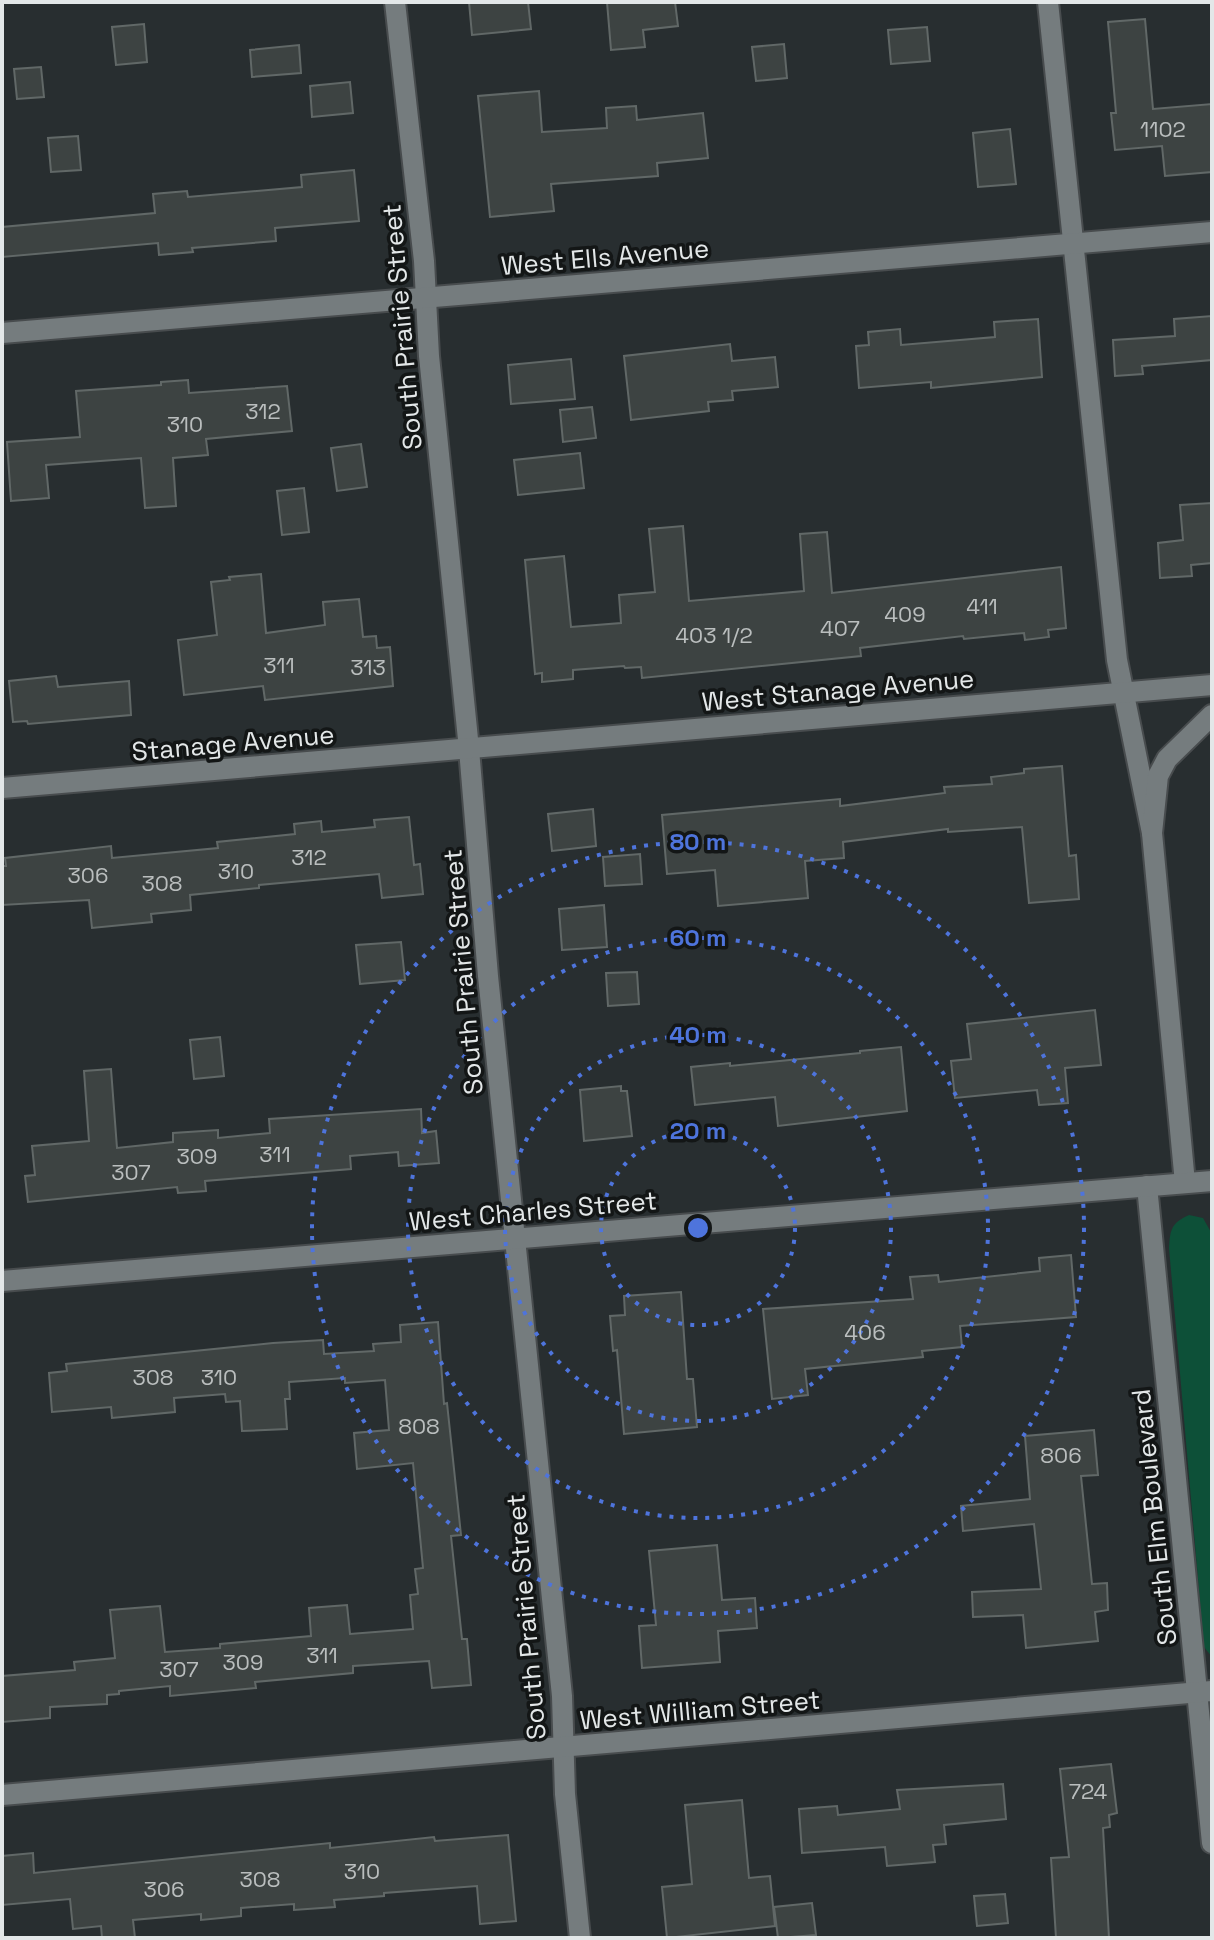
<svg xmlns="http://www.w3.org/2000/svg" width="1214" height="1940" viewBox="0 0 1214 1940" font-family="'Space Grotesk',sans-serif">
<rect width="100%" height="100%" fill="#282e30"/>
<path fill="#0d5038" d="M1189 1215 1203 1218 1212 1234V1657L1204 1647 1169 1248C1170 1230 1171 1223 1189 1215Z"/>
<g fill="#3d4342" stroke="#616867" stroke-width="2">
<polygon points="469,2 528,2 531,29 472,35"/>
<polygon points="607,2 675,2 678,26 643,30 645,47 611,50"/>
<polygon points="1145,19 1153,109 1212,104 1212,172 1165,176 1162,146 1115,150 1111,113 1116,113 1108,22"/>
<polygon points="144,24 147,62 116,65 112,27"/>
<polygon points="927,27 930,61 891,64 888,30"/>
<polygon points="784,44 787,78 756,81 752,47"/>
<polygon points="299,45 301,73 252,77 250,50"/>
<polygon points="41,67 44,97 17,99 14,69"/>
<polygon points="350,82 353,113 312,117 310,86"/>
<polygon points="539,91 542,132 607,128 606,108 636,106 637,120 703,113 708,158 657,163 658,176 551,184 554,211 490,217 478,96"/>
<polygon points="1010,129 1016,184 978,187 973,133"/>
<polygon points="78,136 81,170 51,172 48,138"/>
<polygon points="354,170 359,221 275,228 276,241 192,248 193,252 159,255 158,243 2,257 2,227 155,213 153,194 187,191 188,197 302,187 301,175"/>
<polygon points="1212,316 1212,360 1142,366 1143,374 1115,376 1113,340 1175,336 1174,319"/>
<polygon points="1038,319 1042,377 931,388 931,382 859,388 856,346 869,345 868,332 900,329 901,345 995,337 994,322"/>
<polygon points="730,344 732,361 775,357 778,387 732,391 733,400 708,402 709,411 631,420 624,356"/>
<polygon points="571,359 575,399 511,404 508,365"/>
<polygon points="188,380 189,393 287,386 292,431 206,439 208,455 173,458 176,506 145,508 141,458 46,465 49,498 11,501 7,442 80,437 76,391 161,385 161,382"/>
<polygon points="592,407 596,438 563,442 560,410"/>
<polygon points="361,444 367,487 337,491 331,448"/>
<polygon points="580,453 584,488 518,495 514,460"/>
<polygon points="304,488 309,532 282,535 277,491"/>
<polygon points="1212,503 1212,563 1191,565 1192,576 1160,578 1158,543 1183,540 1180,505"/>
<polygon points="683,526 689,601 804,591 800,534 827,532 832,593 1061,567 1066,628 1048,630 1049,637 1025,640 1024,633 964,639 963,636 860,648 861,656 642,678 641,667 625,668 624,666 573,670 573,679 542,682 542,673 535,674 525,560 564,556 571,627 621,623 619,595 655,592 649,529"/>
<polygon points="261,574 266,633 325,625 323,602 359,599 363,637 376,636 377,648 390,647 393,686 265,700 263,686 184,695 178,640 217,635 211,582 230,580 229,577"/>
<polygon points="56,676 58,687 129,681 131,715 28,724 27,721 13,722 9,681"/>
<polygon points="1062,766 1069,856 1076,855 1079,899 1029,903 1022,827 948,832 948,829 843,842 844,858 805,861 808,898 718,906 715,870 667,874 662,815 840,799 840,806 945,793 944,787 992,784 991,777 1024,773 1024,769"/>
<polygon points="593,809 596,846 552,851 548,814"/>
<polygon points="409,817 414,865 420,864 423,894 382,898 379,874 259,885 259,888 190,895 191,910 151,914 152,922 92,928 89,900 2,905 2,866 6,866 5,858 111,846 112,858 218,848 217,842 295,834 294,824 321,821 322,832 375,827 374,820"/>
<polygon points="640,854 642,884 605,886 603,857"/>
<polygon points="604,905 607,947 562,950 559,909"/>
<polygon points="401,942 405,980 360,984 356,945"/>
<polygon points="637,972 639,1004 608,1006 606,973"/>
<polygon points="1095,1010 1101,1065 1065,1068 1068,1103 1039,1105 1037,1090 955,1098 951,1061 971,1059 967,1024"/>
<polygon points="220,1037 224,1076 194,1079 190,1040"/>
<polygon points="901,1047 907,1111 778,1126 775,1097 695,1105 691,1067 730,1063 730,1066 860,1053 860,1051"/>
<polygon points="111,1069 117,1148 173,1142 173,1133 218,1130 218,1138 270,1133 269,1119 421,1109 422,1133 436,1131 439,1163 399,1166 398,1152 350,1156 351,1169 205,1181 206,1191 178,1193 177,1187 28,1202 25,1176 35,1175 32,1146 89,1141 84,1071"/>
<polygon points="621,1086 621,1091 627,1091 632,1136 584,1141 580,1090"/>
<polygon points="1071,1255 1076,1317 960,1326 962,1347 922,1351 923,1357 805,1369 808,1395 772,1399 763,1309 913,1299 910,1277 938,1275 939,1282 1040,1271 1039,1258"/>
<polygon points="681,1292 687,1379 693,1379 697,1427 624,1434 617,1350 613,1351 610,1316 625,1315 624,1296"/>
<polygon points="438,1322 444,1404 447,1403 461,1535 451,1536 462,1639 467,1639 471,1685 432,1688 429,1661 353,1666 353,1673 255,1682 256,1688 170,1696 170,1686 119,1691 119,1694 107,1695 107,1704 50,1707 50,1718 2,1722 2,1676 75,1670 74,1662 115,1658 110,1610 160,1606 165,1652 220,1648 220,1644 311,1636 309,1608 347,1605 350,1634 413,1629 410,1595 418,1594 415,1569 423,1568 413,1463 357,1469 354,1433 389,1430 385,1380 345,1383 345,1378 289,1382 290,1399 285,1399 287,1429 242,1431 240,1401 226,1402 225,1394 174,1398 175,1412 112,1418 111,1407 52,1412 49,1373 67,1371 66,1364 273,1343 323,1340 324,1354 374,1351 373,1344 401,1342 400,1325"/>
<polygon points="1094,1430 1098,1475 1081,1476 1092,1584 1107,1583 1108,1610 1095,1612 1098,1641 1026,1648 1023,1615 973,1617 972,1592 1041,1589 1034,1524 963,1531 961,1506 1030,1499 1025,1436"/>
<polygon points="717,1545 722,1600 755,1598 757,1628 718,1631 720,1662 642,1668 639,1626 656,1625 649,1551"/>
<polygon points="1111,1764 1117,1813 1109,1815 1110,1827 1103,1828 1109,1938 1056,1938 1051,1858 1069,1857 1060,1769"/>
<polygon points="1003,1784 1006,1819 944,1825 946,1844 933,1845 935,1862 887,1866 885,1847 802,1853 799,1809 837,1806 838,1815 900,1809 897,1790"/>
<polygon points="742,1800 749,1878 770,1876 775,1926 667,1938 662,1887 692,1884 685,1805"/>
<polygon points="508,1835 516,1921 480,1924 477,1886 384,1893 384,1896 334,1900 335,1907 294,1910 294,1904 241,1908 241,1916 201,1920 201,1914 133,1920 135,1938 102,1938 101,1926 73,1929 70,1899 2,1905 2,1856 33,1853 34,1873 330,1843 330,1848 434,1837 435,1841"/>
<polygon points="1005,1894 1008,1923 977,1926 974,1896"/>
<polygon points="812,1903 816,1935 778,1938 774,1907"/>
</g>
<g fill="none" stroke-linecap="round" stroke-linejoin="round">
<g stroke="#484c4e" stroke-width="24">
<g id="minor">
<polyline points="395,2 424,261 429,356 469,749 488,976 562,1696 565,1794 580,1938"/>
<polyline points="1048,2 1117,660 1152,833"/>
<polyline points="2,333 1212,232"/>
<polyline points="2,788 1212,685"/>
<polyline points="1185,1183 1152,833 1158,776 1167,759 1212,715"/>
<polyline points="1147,1186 1212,1843"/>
<polyline points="2,1281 1212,1181"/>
<polyline points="2,1795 1212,1691"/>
</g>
</g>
<use href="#minor" stroke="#757c7e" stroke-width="20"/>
</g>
<g fill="none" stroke="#4e74dc" stroke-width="4" stroke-dasharray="4 8">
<circle cx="698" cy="1228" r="97"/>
<circle cx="698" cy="1228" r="193"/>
<circle cx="698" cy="1228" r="290"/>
<circle cx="698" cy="1228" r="386"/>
</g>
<g text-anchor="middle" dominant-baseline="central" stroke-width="7" stroke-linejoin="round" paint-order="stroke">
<g font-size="22" fill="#babebe">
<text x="1163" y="129">1102</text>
<text x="263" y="411">312</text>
<text x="185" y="424">310</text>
<text x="982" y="606">411</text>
<text x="905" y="614">409</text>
<text x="840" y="628">407</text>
<text x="714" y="635">403 1/2</text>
<text x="279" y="665">311</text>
<text x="368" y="667">313</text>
<text x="309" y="857">312</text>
<text x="236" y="871">310</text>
<text x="88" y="875">306</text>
<text x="162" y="883">308</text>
<text x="275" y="1154">311</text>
<text x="197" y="1156">309</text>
<text x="131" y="1172">307</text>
<text x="865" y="1332">406</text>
<text x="153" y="1377">308</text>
<text x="219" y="1377">310</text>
<text x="419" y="1426">808</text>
<text x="1061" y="1455">806</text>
<text x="322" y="1655">311</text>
<text x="243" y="1662">309</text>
<text x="179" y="1669">307</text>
<text x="1088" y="1791">724</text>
<text x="362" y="1871">310</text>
<text x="260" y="1879">308</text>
<text x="164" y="1889">306</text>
</g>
<g font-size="26" fill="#e3e7e8" stroke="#131616">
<text transform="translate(605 257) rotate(-5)">West Ells Avenue</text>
<text transform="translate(402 327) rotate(-95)">South Prairie Street</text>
<text transform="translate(838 690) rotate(-5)">West Stanage Avenue</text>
<text transform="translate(233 743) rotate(-5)">Stanage Avenue</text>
<text transform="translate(463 972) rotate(-95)">South Prairie Street</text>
<text transform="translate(533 1211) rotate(-5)">West Charles Street</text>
<text transform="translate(1154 1517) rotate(-96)">South Elm Boulevard</text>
<text transform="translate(526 1617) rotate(-95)">South Prairie Street</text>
<text transform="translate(700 1710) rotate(-5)">West William Street</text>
</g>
</g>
<circle cx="698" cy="1228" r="12" fill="#4e74dc" stroke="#131616" stroke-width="4"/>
<g font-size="24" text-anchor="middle" font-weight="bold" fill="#4e74dc" stroke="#131616" stroke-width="7" stroke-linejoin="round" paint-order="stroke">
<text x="698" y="850">80 m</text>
<text x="698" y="946">60 m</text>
<text x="698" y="1043">40 m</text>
<text x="698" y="1139">20 m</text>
</g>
<rect width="1214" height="1940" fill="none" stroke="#e3e7e8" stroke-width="8"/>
</svg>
